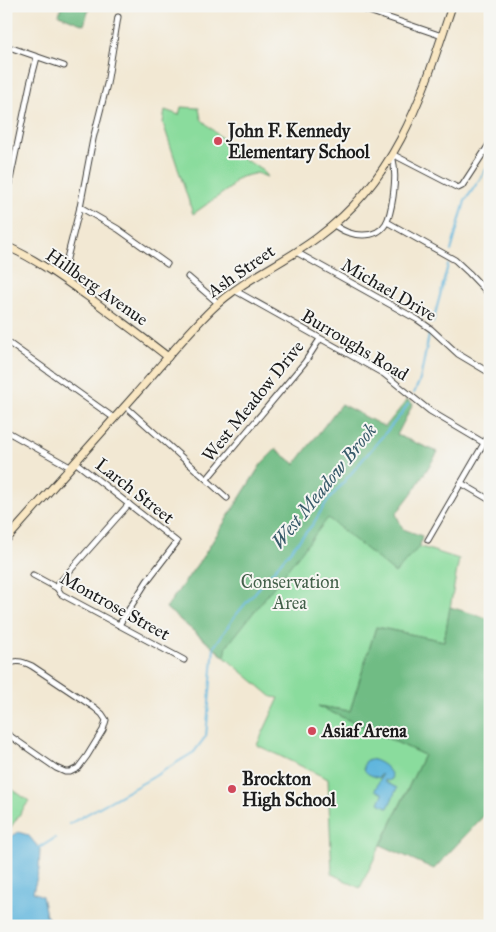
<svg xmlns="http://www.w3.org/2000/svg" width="496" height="932" viewBox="0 0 496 932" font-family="'IM FELL Great Primer',serif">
<rect width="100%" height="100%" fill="#f6f6f2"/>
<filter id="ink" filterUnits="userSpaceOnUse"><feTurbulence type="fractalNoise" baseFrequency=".02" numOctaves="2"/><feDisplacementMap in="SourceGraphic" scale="10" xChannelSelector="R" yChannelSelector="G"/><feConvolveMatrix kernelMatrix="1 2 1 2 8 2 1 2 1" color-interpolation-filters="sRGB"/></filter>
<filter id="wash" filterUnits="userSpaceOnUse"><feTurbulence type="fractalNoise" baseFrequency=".0096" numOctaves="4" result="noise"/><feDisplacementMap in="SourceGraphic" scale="20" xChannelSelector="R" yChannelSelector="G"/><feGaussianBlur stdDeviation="1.12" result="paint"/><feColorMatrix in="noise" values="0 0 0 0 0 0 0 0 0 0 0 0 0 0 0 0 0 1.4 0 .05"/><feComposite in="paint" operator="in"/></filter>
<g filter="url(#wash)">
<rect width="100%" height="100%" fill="#f2e8d3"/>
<g fill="#8adc9d" stroke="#537c5c">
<polygon points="181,107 199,108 201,119 245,160 260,168 267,177 257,173 241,177 235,180 230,188 193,214 163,123 165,110 179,115"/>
<polygon points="276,449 383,535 459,559 444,641 376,627 350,711 321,707 424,755 360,888 332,874 328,779 257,745 279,698 272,697 166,608 204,555 262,463"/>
<polygon points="6,785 29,801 6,834"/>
</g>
<g fill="#6fbc84" stroke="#466c50">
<polygon points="61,6 90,6 84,25 59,15"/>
<polygon points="407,400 413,404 397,435 438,452 412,493 396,514 403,529 422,536 420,546 395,573 328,518 227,646 225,657 166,608 204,555 262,463 276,449 295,464 341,404 385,427"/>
<polygon points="450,607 490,619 490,809 434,869 381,845 424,755 318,706 350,711 376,627 444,641"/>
</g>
<g fill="#60b6dd" stroke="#3e697c">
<path d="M369 759C379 760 392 769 392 779L388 781 385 780V782L397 788 388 808 379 803 383 794 375 790 382 775 381 774 379 778C371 775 361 774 365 762Z"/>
<path d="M18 832 28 835 40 849 39 870 33 892 42 896 46 915 55 926H47C37 913 33 922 24 925 19 927 11 926 6 926V839Z"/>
</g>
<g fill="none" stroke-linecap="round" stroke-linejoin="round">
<g stroke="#60b6dd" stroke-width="2">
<polyline points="451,251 465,201 490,164"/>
<polyline points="433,322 448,265"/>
<polyline points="414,393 420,380 429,335"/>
<polyline points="69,824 150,779 194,752 206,736 214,647 235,616 313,524 326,503 403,412 408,404"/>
<polyline points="38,848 44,845 55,838"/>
</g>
</g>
</g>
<g filter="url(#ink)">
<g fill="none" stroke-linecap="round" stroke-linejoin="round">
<g stroke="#3c3b37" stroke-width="7">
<g id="street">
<polyline points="354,6 442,36"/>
<polyline points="6,46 64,66"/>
<polyline points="392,154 458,188 462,186 490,143"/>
<polyline points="6,199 30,84 37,57"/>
<polyline points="80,207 118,229 167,264"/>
<polyline points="387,222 455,260 469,273 490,295"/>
<path d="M334 225C343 231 351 235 363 235 387 235 390 217 393 197 395 181 396 171 392 154"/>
<polyline points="296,252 418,320 431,329 458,354 490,373"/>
<polyline points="188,277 218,303"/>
<polyline points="62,278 80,207 93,139 107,84 118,17"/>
<polyline points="234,290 384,374 430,411 484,443"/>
<polyline points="6,341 114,418"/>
<polyline points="125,406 227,498"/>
<polyline points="6,431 70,467"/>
<polyline points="75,462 177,542 147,581 119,625"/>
<polyline points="207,479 305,362 320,339"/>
<polyline points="461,483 490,500"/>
<polyline points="428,540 490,433"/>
<polyline points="33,575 57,588 61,594 184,660"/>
<polyline points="57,588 59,583 129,504"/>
<path d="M6 667C14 659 22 661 32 666L95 708 102 714 106 720 103 730 87 756 78 768 70 772H65L56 768 6 733"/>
</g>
</g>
<g stroke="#3c3b37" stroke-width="9">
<g id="secondary">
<path d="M6 246C38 260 66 281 94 301 119 320 144 338 168 357"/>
<path d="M6 540C49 492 91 444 134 396 160 367 184 336 212 309 243 279 284 263 318 237 398 178 422 96 452 6"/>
</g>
</g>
<use href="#street" stroke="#fff" stroke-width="5"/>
<use href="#secondary" stroke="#f9e7c3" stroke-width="7"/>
</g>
</g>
<g fill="#d1495b" stroke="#f6f6f2" stroke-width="2">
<circle cx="218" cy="141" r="5"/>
<circle cx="312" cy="731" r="5"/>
<circle cx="232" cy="789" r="5"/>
</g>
<g text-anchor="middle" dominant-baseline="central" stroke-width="4" stroke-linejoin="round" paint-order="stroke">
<g font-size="18" font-weight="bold" fill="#1c1c1c" stroke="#f6f6f2" text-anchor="start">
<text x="228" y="131">John F. Kennedy<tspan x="228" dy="21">Elementary School</tspan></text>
<text x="322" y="731">Asiaf Arena</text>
<text x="242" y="779">Brockton<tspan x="242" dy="21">High School</tspan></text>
</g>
<g font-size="18" fill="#1c1c1c" stroke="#f6f6f2">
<text transform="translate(241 271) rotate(-35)">Ash Street</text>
<text transform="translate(97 287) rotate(35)">Hillberg Avenue</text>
<text transform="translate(389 290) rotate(30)">Michael Drive</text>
<text transform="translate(355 345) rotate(31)">Burroughs Road</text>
<text transform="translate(253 401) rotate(-51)">West Meadow Drive</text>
<text transform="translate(135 491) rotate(38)">Larch Street</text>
<text transform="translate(115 606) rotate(29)">Montrose Street</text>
</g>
<g font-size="18" fill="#425f49" stroke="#f6f6f2">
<text x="290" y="582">Conservation<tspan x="290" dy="21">Area</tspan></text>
</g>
<g font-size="19" font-style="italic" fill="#375a69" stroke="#f6f6f2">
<text transform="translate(324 486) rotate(-51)">West Meadow Brook</text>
</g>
</g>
<rect width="496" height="932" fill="none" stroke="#f6f6f2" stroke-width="25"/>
</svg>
